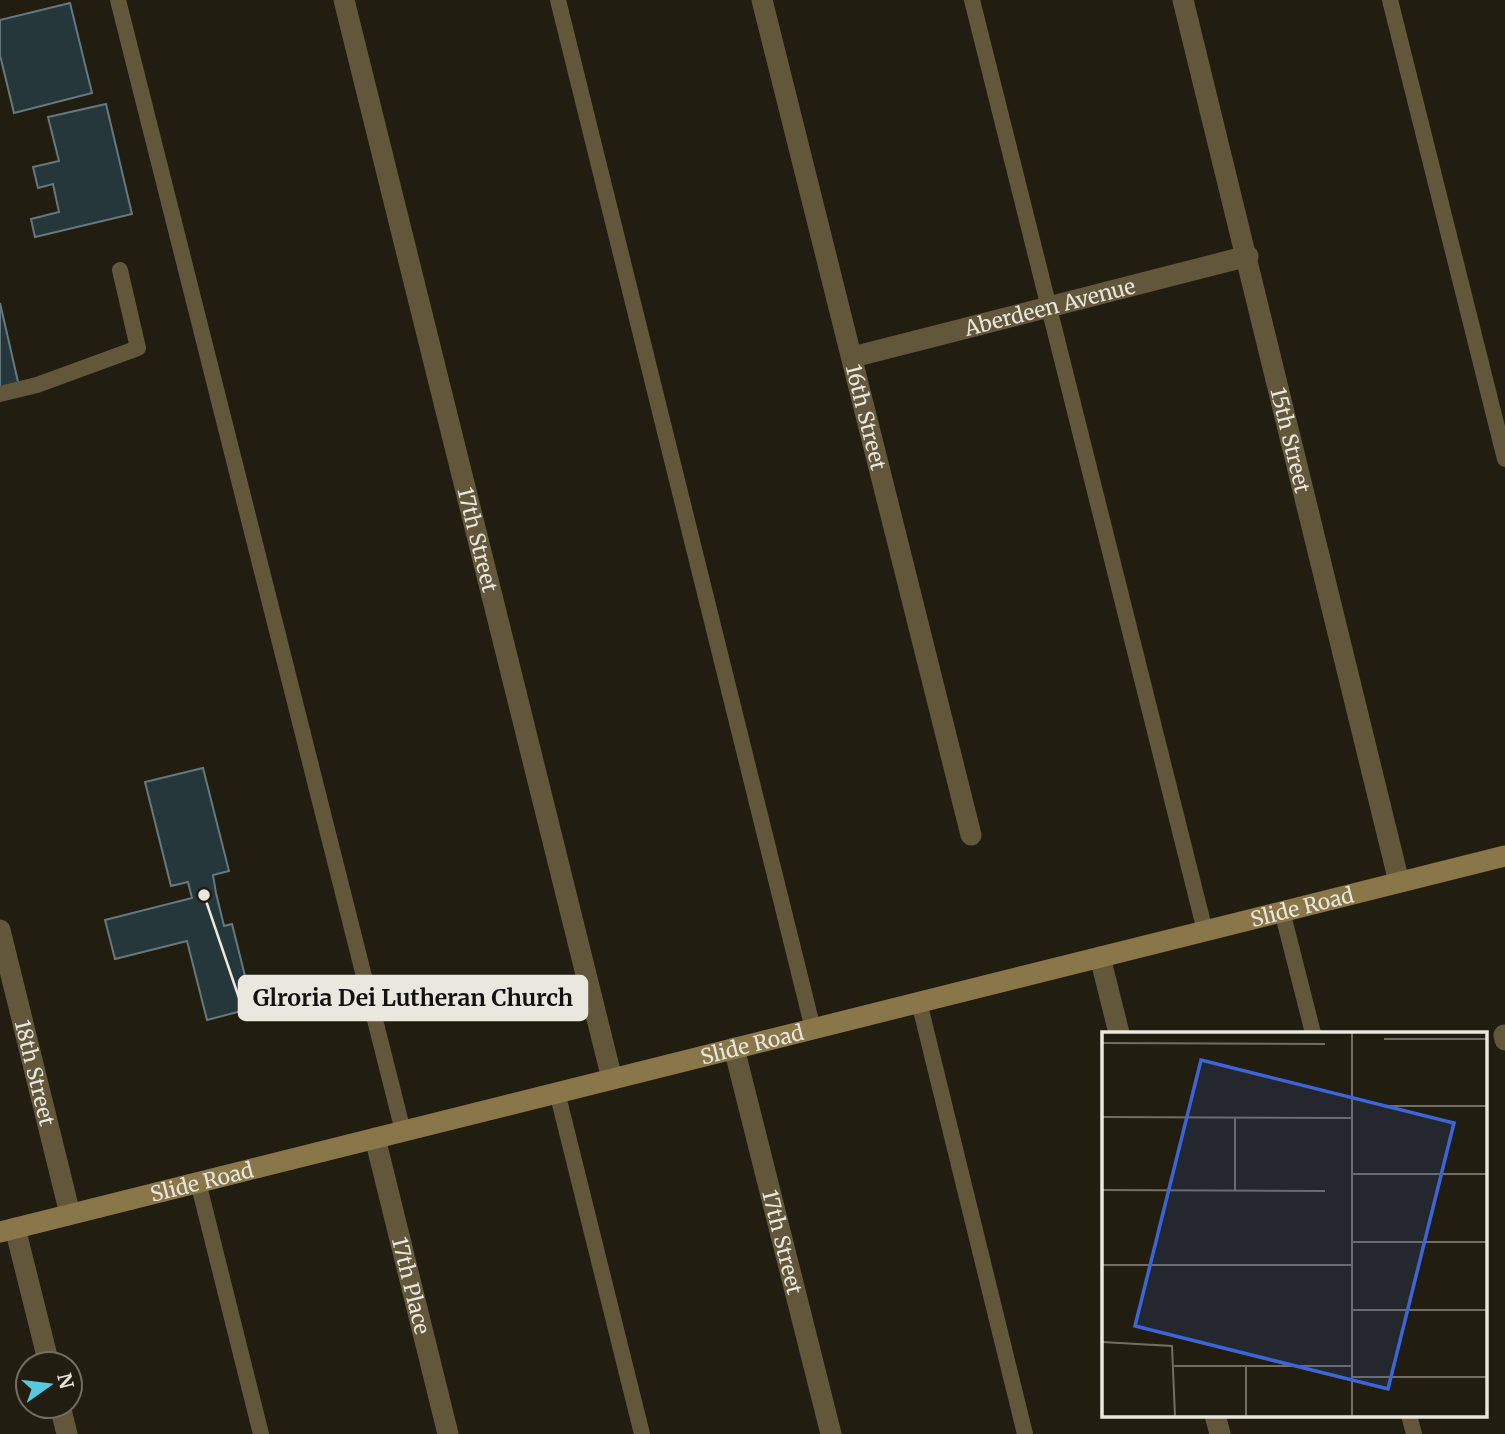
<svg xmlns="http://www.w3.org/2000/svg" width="1505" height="1434" viewBox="0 0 1505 1434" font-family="Merriweather,serif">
<rect width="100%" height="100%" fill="#221d11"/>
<g fill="#26373b" stroke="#66787d" stroke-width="2">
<polygon points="70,3 92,93 14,113 0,55 0,20"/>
<polygon points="106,104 132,214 35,237 31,219 59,212 53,184 38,188 33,167 59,161 48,117"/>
<polygon points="0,303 19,386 0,390"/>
<polygon points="203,768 229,871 213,875 216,893 224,926 232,924 253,1008 207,1020 187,941 115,959 105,920 192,898 188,882 171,886 145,782"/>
</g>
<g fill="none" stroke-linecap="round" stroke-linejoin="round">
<g stroke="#62563b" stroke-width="16">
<polyline points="118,0 403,1131"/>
<polyline points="558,0 813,1029"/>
<polyline points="972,0 1205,931"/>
<polyline points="1390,0 1505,459"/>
<polyline points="0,394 37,385 138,348 120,270"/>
<polyline points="1282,911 1313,1033"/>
<polyline points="919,1002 1025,1434"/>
<polyline points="557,1092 642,1434"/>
<polyline points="198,1182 261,1434"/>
<polyline points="1409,1415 1414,1434"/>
</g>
<g stroke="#62563b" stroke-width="21">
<path id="s1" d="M344 0 612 1079"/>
<path id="s2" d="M762 0 971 835"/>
<path id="s3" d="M1183 0 1399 882"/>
<path id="s4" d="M853 357 1248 256"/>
<path id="s5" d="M0 930 70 1214"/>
<polyline points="1100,957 1119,1033"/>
<polyline points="1504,1035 1505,1040"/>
<path id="s6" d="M734 1048 831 1434"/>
<path id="s7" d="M375 1138 448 1434"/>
<polyline points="15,1228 49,1364"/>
<polyline points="60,1406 67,1434"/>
<polyline points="1215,1415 1220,1434"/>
</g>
<path stroke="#897649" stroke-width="21" id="s8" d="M0 1232 1505 856"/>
</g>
<g text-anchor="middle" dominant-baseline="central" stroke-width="6" stroke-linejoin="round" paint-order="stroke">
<g font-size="21" fill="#eae7df" stroke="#221d11">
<text stroke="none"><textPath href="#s4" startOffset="203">Aberdeen Avenue</textPath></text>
<text stroke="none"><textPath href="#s2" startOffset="430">16th Street</textPath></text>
<text stroke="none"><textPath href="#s3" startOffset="453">15th Street</textPath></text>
<text stroke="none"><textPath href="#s1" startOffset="556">17th Street</textPath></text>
<text stroke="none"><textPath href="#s8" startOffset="1342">Slide Road</textPath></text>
<text stroke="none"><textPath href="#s8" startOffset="775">Slide Road</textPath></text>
<text stroke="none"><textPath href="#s5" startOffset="147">18th Street</textPath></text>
<text stroke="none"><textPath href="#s8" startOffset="208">Slide Road</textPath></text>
<text stroke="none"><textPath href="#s6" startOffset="200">17th Street</textPath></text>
<text stroke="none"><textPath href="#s7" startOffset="152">17th Place</textPath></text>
</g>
</g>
<g transform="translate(1102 1032)">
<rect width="385" height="385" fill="#221d11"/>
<path fill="none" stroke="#726e63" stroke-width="2" d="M250 1V384M282 7H385M0 11 223 12M282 74H385M0 85 250 86M133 85V159M250 142H385M0 158 223 159M250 210H385M0 233H250M250 278H385M0 310 70 314 73 384M72 334H250M250 345H385M144 384V334"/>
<path fill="#3c65d9" fill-opacity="0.15" stroke="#3c65d9" stroke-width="3.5" d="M99 28 352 91 286 357 33 294Z"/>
<rect width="385" height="385" fill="none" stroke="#eae7df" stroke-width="3.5"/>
</g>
<path fill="none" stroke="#eae7df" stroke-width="2.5" d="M204 895L239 998"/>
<circle fill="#eae7df" stroke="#221d11" stroke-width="2.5" cx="204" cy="895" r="7"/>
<rect fill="#eae7df" stroke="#eae7df" stroke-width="2.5" x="239" y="976" width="348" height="44" rx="7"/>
<g font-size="23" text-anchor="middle" font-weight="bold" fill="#111">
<text x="413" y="1006">Glroria Dei Lutheran Church</text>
</g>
<g transform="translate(49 1385) rotate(76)"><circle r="33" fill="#221d11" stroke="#726e63" stroke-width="2"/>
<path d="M0-5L12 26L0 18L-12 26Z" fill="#56c9e1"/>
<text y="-10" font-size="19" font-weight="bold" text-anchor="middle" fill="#eae7df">N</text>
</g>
</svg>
